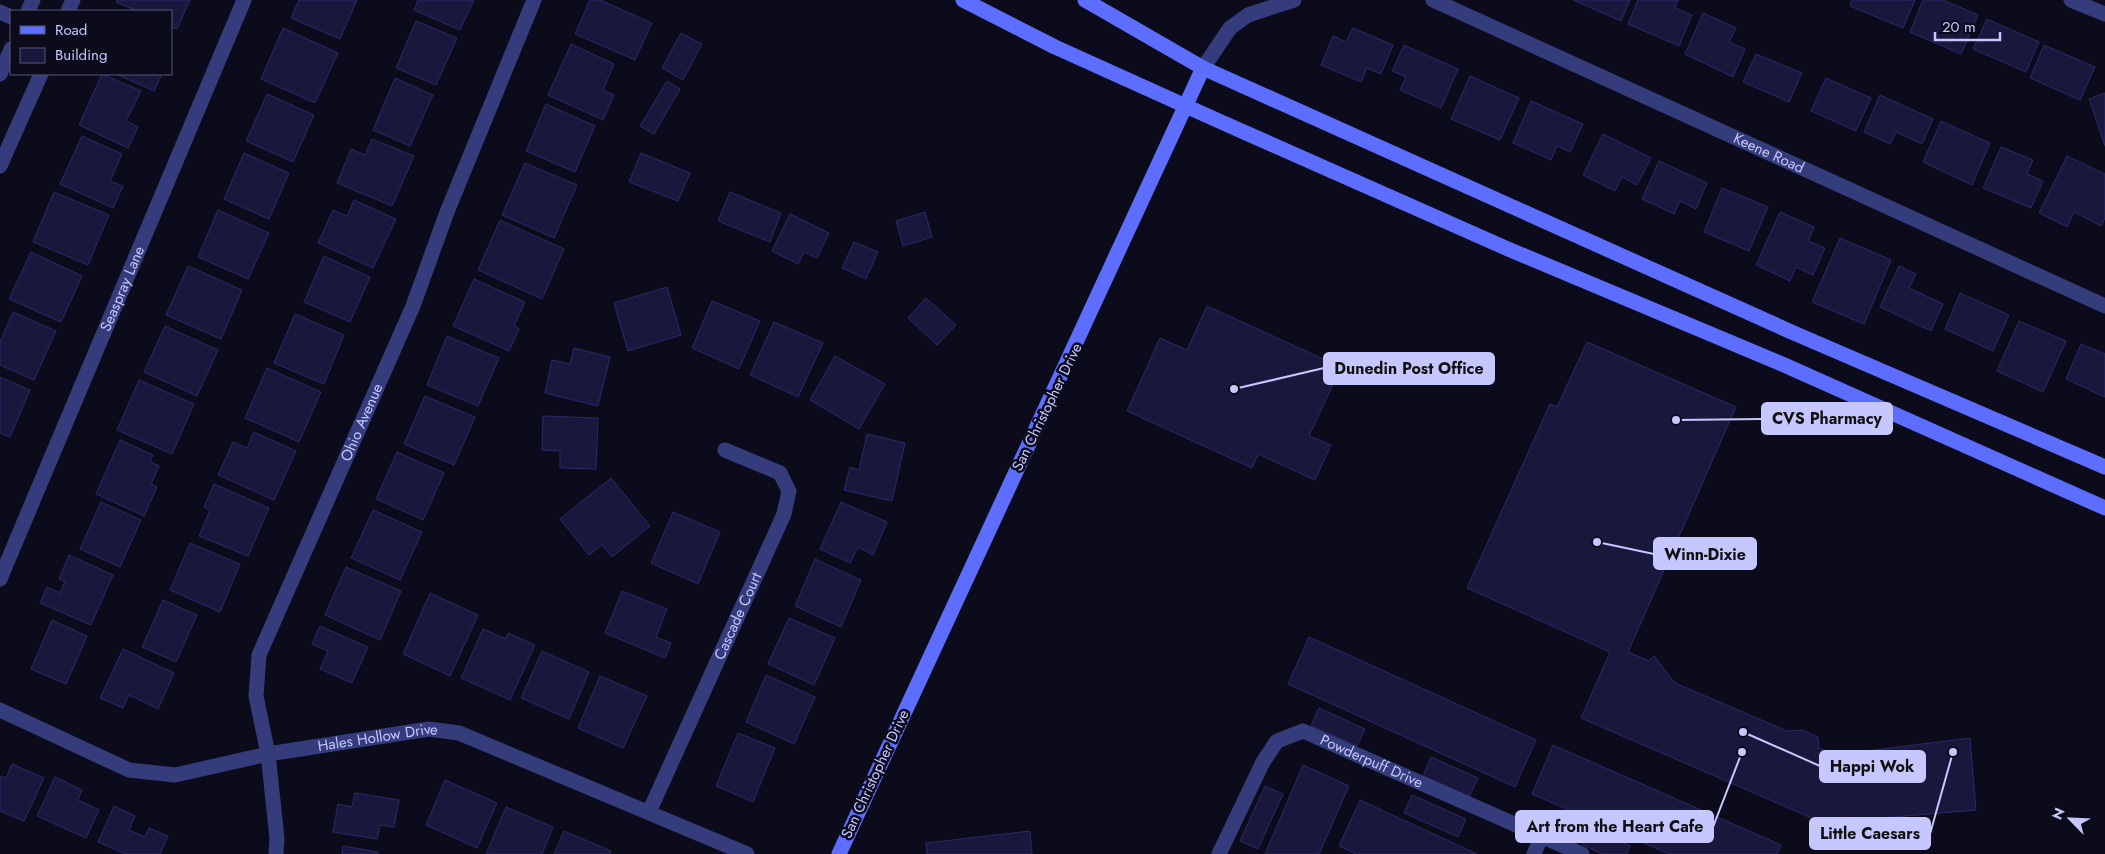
<svg xmlns="http://www.w3.org/2000/svg" width="2105" height="854" viewBox="0 0 2105 854" font-family="Jost,sans-serif">
<rect width="100%" height="100%" fill="#0c0b1c"/>
<g fill="#1a173d" stroke="#2d2969">
<polygon points="117,0 190,0 177,29 171,27 171,11 137,11 116,2"/>
<polygon points="299,0 357,0 340,39 291,18"/>
<polygon points="418,0 474,0 460,30 414,10"/>
<polygon points="590,0 600,0 652,23 635,60 575,34"/>
<polygon points="1573,0 1630,0 1621,21"/>
<polygon points="1638,0 1678,0 1675,8 1692,15 1679,46 1628,24"/>
<polygon points="1852,0 1915,0 1903,28 1850,6"/>
<polygon points="1923,0 1943,0 1978,15 1961,54 1910,32"/>
<polygon points="1703,13 1736,28 1729,42 1745,49 1733,77 1685,54"/>
<polygon points="1987,19 2039,42 2026,72 1973,49"/>
<polygon points="416,21 457,38 436,85 396,68"/>
<polygon points="283,28 338,53 315,103 261,79"/>
<polygon points="1353,28 1393,45 1381,74 1367,68 1361,82 1321,65 1333,36 1346,42"/>
<polygon points="681,33 702,44 683,80 662,68"/>
<polygon points="571,44 614,64 603,90 614,95 603,120 548,95"/>
<polygon points="1404,45 1458,69 1441,108 1400,90 1406,77 1392,71"/>
<polygon points="2044,45 2095,67 2080,100 2030,78"/>
<polygon points="1756,54 1802,73 1789,102 1743,82"/>
<polygon points="102,74 141,91 126,121 138,127 128,148 79,125"/>
<polygon points="116,74 162,74 154,91"/>
<polygon points="1470,76 1519,98 1500,140 1451,119"/>
<polygon points="395,78 433,95 410,146 373,130"/>
<polygon points="1826,78 1871,98 1856,131 1811,111"/>
<polygon points="667,81 680,89 654,134 640,126"/>
<polygon points="2105,93 2105,146 2089,99"/>
<polygon points="267,94 314,115 293,162 246,141"/>
<polygon points="1880,95 1933,119 1922,144 1896,132 1890,144 1864,132"/>
<polygon points="1531,101 1583,124 1570,152 1557,146 1551,160 1513,143"/>
<polygon points="546,104 595,126 575,172 526,151"/>
<polygon points="1941,121 1990,143 1972,185 1923,162"/>
<polygon points="1603,134 1651,158 1637,185 1622,177 1615,191 1583,175"/>
<polygon points="82,136 122,154 110,181 123,186 113,208 60,184"/>
<polygon points="372,139 414,156 392,206 337,183 351,149 365,155"/>
<polygon points="2001,147 2033,160 2027,174 2043,181 2031,208 1983,188"/>
<polygon points="244,153 289,173 269,219 224,199"/>
<polygon points="641,153 690,173 678,201 629,182"/>
<polygon points="2067,156 2105,174 2105,218 2101,226 2074,212 2067,227 2039,213"/>
<polygon points="1659,161 1707,183 1696,209 1680,201 1674,214 1642,199"/>
<polygon points="525,163 577,185 554,238 502,215"/>
<polygon points="1722,188 1768,207 1749,251 1704,232"/>
<polygon points="54,192 109,215 88,265 33,242"/>
<polygon points="730,192 781,213 770,242 718,221"/>
<polygon points="354,200 396,219 373,268 318,243 333,210 347,216"/>
<polygon points="218,210 269,233 248,279 198,257"/>
<polygon points="925,212 932,237 903,246 896,221"/>
<polygon points="1780,212 1814,227 1808,241 1825,248 1813,275 1796,267 1790,281 1756,265"/>
<polygon points="790,214 829,233 817,258 804,252 798,264 772,251"/>
<polygon points="500,220 564,249 542,299 478,270"/>
<polygon points="1840,238 1891,260 1864,324 1812,302"/>
<polygon points="854,242 878,252 866,279 842,268"/>
<polygon points="31,252 82,276 61,322 9,299"/>
<polygon points="324,256 370,277 350,322 304,302"/>
<polygon points="188,266 242,290 221,339 166,315"/>
<polygon points="1899,266 1916,274 1909,288 1943,304 1931,331 1880,307"/>
<polygon points="474,279 525,302 514,326 519,329 509,351 453,326"/>
<polygon points="667,287 681,335 628,351 614,303"/>
<polygon points="1960,293 2009,315 1993,351 1945,329"/>
<polygon points="926,298 956,325 937,345 908,318"/>
<polygon points="712,301 760,321 739,369 692,348"/>
<polygon points="1207,306 1341,367 1309,436 1331,445 1315,480 1258,454 1252,468 1127,411 1160,338 1187,350"/>
<polygon points="13,312 56,331 34,380 0,365 0,342"/>
<polygon points="295,314 344,335 324,384 274,363"/>
<polygon points="2019,321 2066,341 2043,392 1997,371"/>
<polygon points="774,322 823,343 798,397 750,375"/>
<polygon points="165,326 218,350 197,396 144,372"/>
<polygon points="447,336 499,358 478,406 427,385"/>
<polygon points="1587,342 1736,407 1628,652 1649,661 1654,656 1675,683 1787,731 1803,730 1818,737 1819,748 1834,755 1970,738 1976,810 1823,823 1581,718 1610,652 1467,588 1550,404 1557,407"/>
<polygon points="2081,344 2105,354 2105,397 2066,379"/>
<polygon points="574,348 610,357 598,406 545,393 552,360 570,364"/>
<polygon points="835,356 885,384 859,429 810,400"/>
<polygon points="267,368 321,392 299,442 245,418"/>
<polygon points="0,377 30,390 10,437 0,433"/>
<polygon points="139,380 194,404 172,454 117,430"/>
<polygon points="425,396 475,417 454,465 404,444"/>
<polygon points="543,416 598,418 596,469 560,468 560,451 542,450"/>
<polygon points="254,432 296,451 274,500 218,475 233,442 247,448"/>
<polygon points="867,434 905,443 892,501 844,490 850,467 859,470"/>
<polygon points="120,440 153,455 150,462 159,466 151,484 157,487 144,516 96,494"/>
<polygon points="397,452 444,473 423,520 376,499"/>
<polygon points="611,478 650,526 612,557 602,545 589,555 560,519"/>
<polygon points="214,484 269,508 248,556 199,536 210,510 204,507"/>
<polygon points="101,502 141,520 120,567 80,549"/>
<polygon points="841,502 887,522 873,555 858,547 850,563 820,549"/>
<polygon points="373,510 422,532 400,580 351,558"/>
<polygon points="673,512 720,532 698,584 651,563"/>
<polygon points="190,543 240,564 220,612 170,590"/>
<polygon points="69,555 113,575 91,625 40,603 47,587 60,593 65,582 59,579"/>
<polygon points="815,559 861,580 841,627 795,606"/>
<polygon points="346,567 401,591 380,640 325,615"/>
<polygon points="622,591 667,609 656,637 671,643 665,658 605,633"/>
<polygon points="430,593 478,615 450,676 403,654"/>
<polygon points="163,600 197,615 176,662 142,647"/>
<polygon points="789,618 835,638 814,685 768,664"/>
<polygon points="52,620 87,636 66,684 31,669"/>
<polygon points="320,626 368,647 352,683 320,669 328,651 312,644"/>
<polygon points="483,629 506,639 508,633 535,645 510,700 461,678"/>
<polygon points="1309,637 1536,740 1515,787 1288,684"/>
<polygon points="123,649 174,673 158,709 129,695 123,708 100,698"/>
<polygon points="542,651 589,672 569,719 521,698"/>
<polygon points="766,675 815,697 794,744 746,722"/>
<polygon points="600,676 647,696 623,748 578,728"/>
<polygon points="1319,708 1365,729 1357,746 1311,726"/>
<polygon points="738,733 775,748 753,802 716,786"/>
<polygon points="1553,745 1781,845 1777,854 1669,854 1532,794"/>
<polygon points="1431,757 1478,778 1469,797 1423,776"/>
<polygon points="12,764 44,778 24,821 0,811 0,776 6,778"/>
<polygon points="1303,765 1349,786 1319,854 1265,854"/>
<polygon points="55,777 82,790 78,800 99,810 86,838 37,816"/>
<polygon points="445,780 497,803 477,848 426,825"/>
<polygon points="1265,786 1283,794 1258,849 1240,841"/>
<polygon points="355,793 399,800 394,827 380,825 377,839 333,832 338,804 352,807"/>
<polygon points="1412,795 1466,819 1458,837 1404,813"/>
<polygon points="1360,800 1477,854 1356,854 1339,846"/>
<polygon points="114,806 135,816 129,830 145,837 149,828 168,836 160,854 125,854 98,842"/>
<polygon points="506,807 553,827 542,854 486,854"/>
<polygon points="1590,828 1630,846 1627,854 1602,854 1583,845"/>
<polygon points="564,831 611,851 610,854 554,854"/>
<polygon points="1030,831 1032,854 927,854 926,843"/>
<polygon points="343,846 378,852 378,854 342,854"/>
</g>
<g fill="none" stroke-linecap="round" stroke-linejoin="round">
<g stroke="#353c7c" stroke-width="15">
<path id="s1" d="M1433 0 2105 306"/>
<polyline points="2071,0 2105,14"/>
<polyline points="28,11 33,0"/>
<polyline points="68,11 73,0"/>
<polyline points="0,12 11,17"/>
<polyline points="1203,68 1230,28 1248,15 1294,0"/>
<polyline points="0,74 11,49"/>
<polyline points="0,166 41,74"/>
<path id="s2" d="M0 579 244 0"/>
<path id="s3" d="M0 710 129 770 175 775 268 754 429 729 459 733 747 854"/>
<path id="s4" d="M649 812 784 514 789 491 780 473 725 450"/>
<path id="s5" d="M276 854 277 838 268 754 256 696 259 655 413 306 447 212 534 0"/>
<path id="s6" d="M1219 854 1263 762 1277 741 1303 731 1582 854"/>
<polyline points="1534,854 1541,837"/>
</g>
<g stroke="#5d6eff" stroke-width="15">
<polyline points="963,0 1055,47 1219,121 1508,249 1782,364 2105,508"/>
<polyline points="1085,0 1203,68 1796,334 2105,467"/>
<path d="M839 854C960 592 1083 331 1203 68"/>
</g>
</g>
<g text-anchor="middle" dominant-baseline="central" stroke-width="5" stroke-linejoin="round" paint-order="stroke">
<g font-size="15" fill="#c6c7ff" stroke="#0c0b1c">
<text stroke="none"><textPath href="#s1" startOffset="369">Keene Road</textPath></text>
<text stroke="none"><textPath href="#s2" startOffset="315">Seaspray Lane</textPath></text>
<text transform="translate(1047 407) rotate(-64)">San Christopher Drive</text>
<text stroke="none"><textPath href="#s5" startOffset="455">Ohio Avenue</textPath></text>
<text stroke="none"><textPath href="#s4" startOffset="215">Cascade Court</textPath></text>
<text stroke="none"><textPath href="#s3" startOffset="395">Hales Hollow Drive</textPath></text>
<text stroke="none"><textPath href="#s6" startOffset="230">Powderpuff Drive</textPath></text>
<text transform="translate(875 774) rotate(-65)">San Christopher Drive</text>
</g>
</g>
<path fill="none" stroke="#c6c7ff" stroke-width="2" d="M1234 389L1324 368M1676 420L1762 419M1597 542L1654 554M1743 732L1820 766M1742 752L1713 827M1953 752L1930 834"/>
<g fill="#c6c7ff" stroke="#0c0b1c" stroke-width="2">
<circle cx="1234" cy="389" r="5"/>
<circle cx="1676" cy="420" r="5"/>
<circle cx="1597" cy="542" r="5"/>
<circle cx="1743" cy="732" r="5"/>
<circle cx="1742" cy="752" r="5"/>
<circle cx="1953" cy="752" r="5"/>
</g>
<g fill="#c6c7ff" stroke="#c6c7ff" stroke-width="2">
<rect x="1324" y="353" width="170" height="31" rx="5"/>
<rect x="1762" y="403" width="130" height="31" rx="5"/>
<rect x="1654" y="538" width="102" height="31" rx="5"/>
<rect x="1820" y="751" width="105" height="31" rx="5"/>
<rect x="1516" y="811" width="197" height="31" rx="5"/>
<rect x="1810" y="818" width="120" height="31" rx="5"/>
</g>
<g font-size="16" text-anchor="middle" font-weight="bold" fill="#111">
<text x="1409" y="374">Dunedin Post Office</text>
<text x="1827" y="424">CVS Pharmacy</text>
<text x="1705" y="560">Winn-Dixie</text>
<text x="1872" y="772">Happi Wok</text>
<text x="1615" y="832">Art from the Heart Cafe</text>
<text x="1870" y="839">Little Caesars</text>
</g>
<rect x="10" y="10" width="162" height="65" fill="#0c0b1c" stroke="#565677"/>
<rect x="20" y="26" width="25" height="8" fill="#5d6eff" stroke="#565677"/>
<text x="55" y="35" font-size="15" fill="#c6c7ff">Road</text>
<rect x="20" y="48" width="25" height="15" fill="#1a173d" stroke="#565677"/>
<text x="55" y="60" font-size="15" fill="#c6c7ff">Building</text>
<g transform="translate(2070 819) rotate(294)" stroke="#0c0b1c" stroke-width="4" paint-order="stroke">
<path d="M0-4L9 19L0 12L-9 19Z" fill="#c6c7ff"/>
<text y="-8" font-size="14" font-weight="bold" text-anchor="middle" fill="#c6c7ff">N</text>
</g>
<path d="M1935 32v8h65v-8" fill="none" stroke="#c6c7ff" stroke-width="2.5"/>
<text x="1942" y="32" font-size="15" fill="#c6c7ff" stroke="#0c0b1c" stroke-width="4" paint-order="stroke">20 m</text>
</svg>
